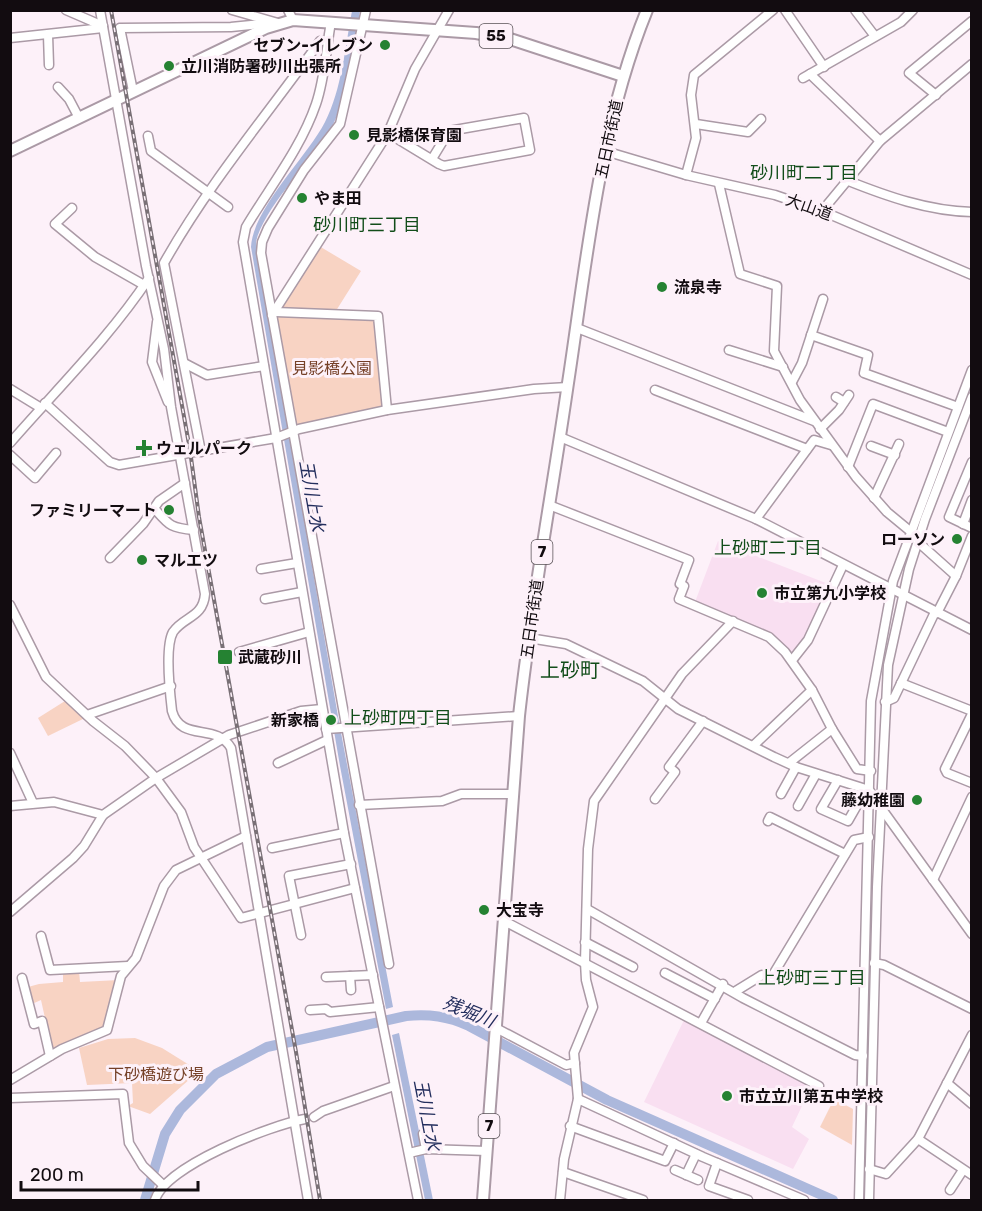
<svg xmlns="http://www.w3.org/2000/svg" width="982" height="1211" viewBox="0 0 982 1211" font-family="Rubik,'Noto Sans JP',sans-serif">
<rect width="100%" height="100%" fill="#fdf1f9"/>
<g fill="#f9dff1">
<polygon points="718,541 831,585 796,654 793,654 774,635 695,602"/>
<polygon points="685,1018 811,1087 792,1127 809,1139 793,1169 644,1102"/>
</g>
<g fill="#f8d3c3">
<polygon points="319,246 361,271 334,314 377,318 386,407 292,431 274,316"/>
<polygon points="65,701 85,718 48,736 38,718"/>
<polygon points="79,971 80,982 119,980 106,1029 53,1054 41,1000 32,1004 28,987 39,984 63,982 63,972"/>
<polygon points="135,1038 162,1048 199,1071 150,1114 128,1106 133,1103 132,1083 87,1085 79,1048 108,1039"/>
<polygon points="834,1099 853,1109 852,1145 820,1127"/>
</g>
<g fill="#acb8dc">
<path d="M352 11H360C354 48 347 107 325 139 306 166 263 210 256 242L339 722 393 1007 386 1009 340 766 251 247C253 208 307 157 325 122 342 89 345 47 352 11Z"/>
<polygon points="399,1033 433,1200 425,1200 392,1035"/>
</g>
<g fill="none" stroke-linecap="round" stroke-linejoin="round">
<path stroke="#acb8dc" stroke-width="10" d="M145 1200 165 1134 180 1110 216 1074 267 1047 406 1016C429 1014 448 1016 469 1026L607 1100 833 1200"/>
<g stroke="#ab9aa6" stroke-width="11">
<g id="minor">
<polyline points="66,10 103,26"/>
<path d="M100 10 146 266 164 349 171 407 205 594C203 618 184 616 173 632 165 646 170 694 172 711 181 743 216 722 231 748L308 1200"/>
<polyline points="232,10 278,23"/>
<polyline points="288,10 293,20"/>
<polyline points="366,10 340,124 304,170 268,228 262,242 261,253 389,964"/>
<polyline points="785,10 824,67"/>
<polyline points="855,10 874,35"/>
<path d="M331 22C326 49 325 78 316 104 301 148 270 187 246 227L243 242 344 833 418 1200"/>
<polyline points="48,35 49,65"/>
<polyline points="10,38 103,28"/>
<polyline points="810,74 880,141"/>
<polyline points="803,78 901,22 913,10"/>
<polyline points="58,87 69,99 79,118"/>
<polyline points="133,91 120,28 231,27 260,24 266,28"/>
<polyline points="936,95 909,73 972,21"/>
<polyline points="696,124 748,132 761,119"/>
<polyline points="388,133 439,164 444,166 530,150 524,118 449,131 432,159"/>
<polyline points="148,136 151,151 228,207"/>
<polyline points="605,151 686,175 775,195 822,211 972,275"/>
<polyline points="686,175 696,138 691,95 694,75 773,10"/>
<path d="M846 180C886 196 928 211 972 212"/>
<polyline points="719,184 740,274 777,286 774,351 800,400 856,477 887,512 910,531"/>
<polyline points="72,208 55,224 95,257 144,285"/>
<polyline points="822,211 880,141 972,64"/>
<polyline points="276,312 378,316 387,410"/>
<polyline points="272,315 388,133 415,69 449,10"/>
<polyline points="157,322 152,362 168,402"/>
<polyline points="577,328 814,421"/>
<polyline points="811,335 868,355 864,373 958,407"/>
<polyline points="729,350 783,367"/>
<polyline points="184,363 207,375 264,366"/>
<polyline points="792,382 802,363 823,299"/>
<polyline points="10,389 41,408"/>
<polyline points="655,390 807,449"/>
<polyline points="836,397 844,402"/>
<polyline points="45,403 110,462 119,465 276,438 299,429 387,410 534,389 568,387"/>
<polyline points="820,429 839,410 849,395"/>
<polyline points="560,437 756,519 972,630"/>
<path d="M10 443C57 389 109 338 149 278"/>
<polyline points="871,446 895,455"/>
<path d="M201 452 164 263C209 183 267 115 320 41L328 40"/>
<polyline points="10,455 35,478 56,453"/>
<polyline points="972,462 949,517 972,528"/>
<polyline points="848,467 873,404 948,432"/>
<polyline points="874,498 899,444"/>
<polyline points="549,505 689,560 680,584 684,586 679,599 769,637 785,652 812,690 832,729 857,769 871,771"/>
<path d="M154 508C169 525 170 528 194 530"/>
<polyline points="756,519 814,440 831,445"/>
<polyline points="963,524 972,500"/>
<polyline points="918,542 956,576"/>
<polyline points="110,558 143,524 159,501 185,483"/>
<polyline points="261,569 297,563"/>
<polyline points="265,599 302,592"/>
<polyline points="10,605 46,677 93,721 125,746 156,778 181,812 194,847 241,918 355,888"/>
<polyline points="937,613 956,576 972,536"/>
<polyline points="529,638 566,644 643,681 678,709 774,757 796,767 869,790 872,794"/>
<polyline points="239,652 309,632"/>
<polyline points="793,659 808,640 843,565"/>
<polyline points="901,683 972,711"/>
<polyline points="885,702 894,698 935,612"/>
<polyline points="972,714 945,769 947,773 972,783"/>
<polyline points="87,715 171,686"/>
<polyline points="326,729 519,716"/>
<polyline points="753,746 812,690"/>
<polyline points="10,753 33,803"/>
<polyline points="278,763 327,740"/>
<polyline points="789,763 832,729"/>
<polyline points="838,780 821,809 848,821 860,800 870,795"/>
<polyline points="781,794 796,767"/>
<polyline points="655,799 675,772 669,767 703,721"/>
<polyline points="359,805 442,801 461,794 514,794"/>
<polyline points="879,805 972,934"/>
<polyline points="10,806 54,802 103,815"/>
<polyline points="798,806 816,774"/>
<polyline points="768,821 770,817 845,854"/>
<polyline points="272,848 344,833"/>
<polyline points="933,880 972,797"/>
<polyline points="587,909 743,998 855,1055 863,1056"/>
<polyline points="10,912 73,858 84,846 103,815 156,778 229,735 301,711 322,709"/>
<polyline points="504,921 819,1086"/>
<polyline points="301,935 289,876 351,864"/>
<polyline points="41,936 50,970 128,966"/>
<polyline points="585,942 633,967"/>
<polyline points="874,963 884,965 972,1009"/>
<polyline points="665,973 715,999"/>
<polyline points="350,976 351,990"/>
<polyline points="326,977 373,975"/>
<polyline points="22,978 34,1024 42,1021 50,1056"/>
<polyline points="736,991 762,975 771,978 854,840 869,837"/>
<polyline points="310,1010 326,1009 330,1012 379,1007"/>
<polyline points="701,1023 723,984"/>
<polyline points="496,1028 566,1065 575,1063"/>
<polyline points="10,1080 62,1049 107,1030 121,976 136,958 164,886 176,870 246,836"/>
<polyline points="947,1083 972,1104"/>
<polyline points="10,1098 123,1094 129,1143 143,1166 163,1185"/>
<polyline points="578,1099 703,1157 804,1200"/>
<polyline points="314,1117 323,1111 394,1086"/>
<polyline points="570,1126 665,1161 674,1143"/>
<polyline points="423,1134 426,1149"/>
<polyline points="918,1139 972,1175"/>
<polyline points="409,1153 426,1149 487,1151"/>
<polyline points="717,1163 709,1186 748,1200"/>
<polyline points="869,1169 886,1174 918,1139 972,1035"/>
<polyline points="675,1170 698,1180"/>
<polyline points="563,1172 643,1200"/>
<polyline points="686,1175 696,1154"/>
<polyline points="950,1190 963,1170"/>
<path d="M155 1200C165 1166 271 1125 305 1119"/>
<polyline points="560,1200 564,1159 578,1099 574,1053 593,1007 586,980 585,962 588,849 594,801 682,674 733,621"/>
<polyline points="859,1200 871,701 893,581 972,370"/>
<polyline points="869,1200 877,887 888,665 909,569 925,519 972,397"/>
</g>
</g>
<g stroke="#ab9aa6" stroke-width="14">
<g id="major">
<polyline points="10,151 266,28 293,20 476,33 510,39 623,76"/>
<path d="M483 1200 519 716C531 605 552 494 568 383 587 258 599 128 647 10"/>
</g>
</g>
<use href="#minor" stroke="#fff" stroke-width="8"/>
<use href="#major" stroke="#fff" stroke-width="10"/>
<g stroke="#797076" stroke-width="4">
<polyline id="rail" points="111,10 190,450 199,517 296,1052 320,1200"/>
</g>
<use href="#rail" stroke="#fdf1f9" stroke-width="1.5" stroke-dasharray="4.5" stroke-linecap="butt"/>
</g>
<g fill="#258232" stroke="#fdf1f9" stroke-width="2">
<circle cx="385" cy="45" r="6"/>
<circle cx="169" cy="66" r="6"/>
<circle cx="354" cy="135" r="6"/>
<circle cx="302" cy="198" r="6"/>
<circle cx="662" cy="287" r="6"/>
<path d="M141 439h6v6h6v6h-6v6h-6v-6h-6v-6h6z"/>
<circle cx="169" cy="510" r="6"/>
<circle cx="957" cy="539" r="6"/>
<circle cx="142" cy="560" r="6"/>
<circle cx="762" cy="593" r="6"/>
<rect x="217" y="649" width="16" height="16" rx="3"/>
<circle cx="331" cy="720" r="6"/>
<circle cx="917" cy="800" r="6"/>
<circle cx="484" cy="910" r="6"/>
<circle cx="727" cy="1096" r="6"/>
</g>
<g text-anchor="middle" dominant-baseline="central" stroke-width="6" stroke-linejoin="round" paint-order="stroke">
<g fill="#fdf1f9" stroke="#585156" stroke-width="1.5">
<rect x="479.5" y="24" width="33" height="24" rx="4.5"/>
<rect x="531.5" y="540" width="21" height="24" rx="4.5"/>
<rect x="478.5" y="1114" width="21" height="24" rx="4.5"/>
</g>
<g font-size="15" font-weight="bold" fill="#120c10">
<text x="496" y="36">55</text>
<text x="542" y="552">7</text>
<text x="489" y="1126">7</text>
</g>
<g font-size="16" font-weight="bold" fill="#120c10" stroke="#fdf1f9" text-anchor="start">
<text x="373" y="45" text-anchor="end">セブン-イレブン</text>
<text x="181" y="66">立川消防署砂川出張所</text>
<text x="366" y="135">見影橋保育園</text>
<text x="314" y="198">やま田</text>
<text x="674" y="287">流泉寺</text>
<text x="156" y="448">ウェルパーク</text>
<text x="157" y="510" text-anchor="end">ファミリーマート</text>
<text x="945" y="539" text-anchor="end">ローソン</text>
<text x="154" y="560">マルエツ</text>
<text x="774" y="593">市立第九小学校</text>
<text x="238" y="657">武蔵砂川</text>
<text x="319" y="720" text-anchor="end">新家橋</text>
<text x="905" y="800" text-anchor="end">藤幼稚園</text>
<text x="496" y="910">大宝寺</text>
<text x="739" y="1096">市立立川第五中学校</text>
</g>
<g font-size="16" fill="#120c10" stroke="#fdf1f9">
<text transform="translate(609 139) rotate(-78)">五日市街道</text>
<text transform="translate(809 207) rotate(20)">大山道</text>
<text transform="translate(532 619) rotate(-82)">五日市街道</text>
</g>
<g font-size="16" fill="#754027" stroke="#fdf1f9">
<text x="332" y="368">見影橋公園</text>
<text x="156" y="1074">下砂橋遊び場</text>
</g>
<g font-size="18" fill="#124d1a" stroke="#fdf1f9">
<text x="804" y="173">砂川町二丁目</text>
<text x="367" y="225">砂川町三丁目</text>
<text x="768" y="548">上砂町二丁目</text>
<text x="398" y="718">上砂町四丁目</text>
<text x="812" y="978">上砂町三丁目</text>
</g>
<g font-size="18" font-style="italic" fill="#242f5e" stroke="#fdf1f9">
<text transform="translate(312 496) rotate(80)">玉川上水</text>
<text transform="translate(469 1012) rotate(22)">残堀川</text>
<text transform="translate(427 1115) rotate(79)">玉川上水</text>
</g>
<g font-size="20" fill="#124d1a" stroke="#fdf1f9">
<text x="570" y="670">上砂町</text>
</g>
</g>
<rect width="982" height="1211" fill="none" stroke="#120c10" stroke-width="24"/>
<path d="M21 1181v9h177v-9" fill="none" stroke="#120c10" stroke-width="3"/>
<text x="30" y="1181" font-size="18" fill="#120c10" stroke="#fdf1f9" stroke-width="4.5" paint-order="stroke">200 m</text>
</svg>
